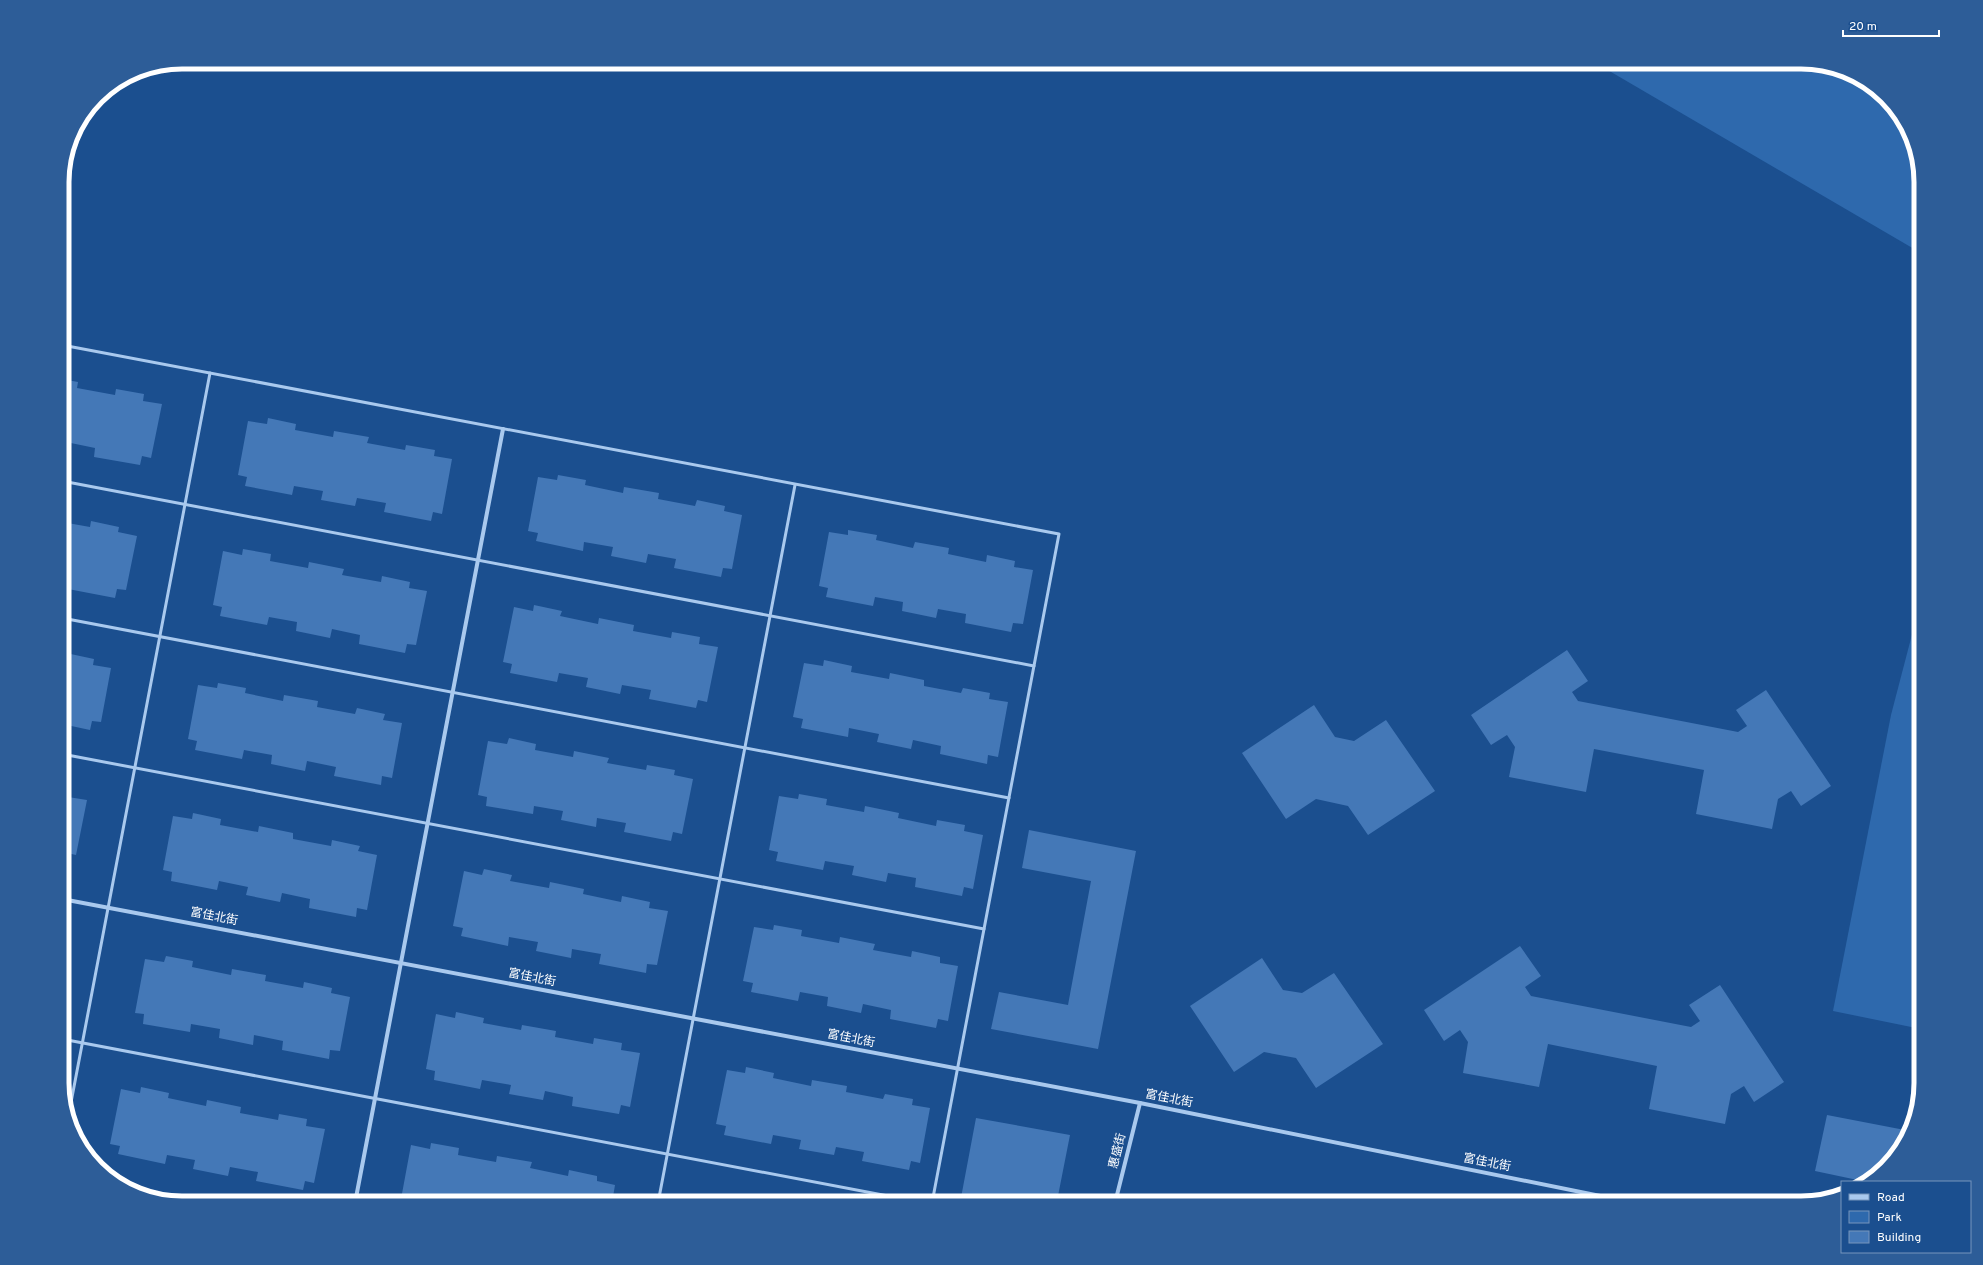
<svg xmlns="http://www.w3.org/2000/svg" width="1983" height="1265" viewBox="0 0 1983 1265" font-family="Overpass,'Noto Sans SC',sans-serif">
<rect width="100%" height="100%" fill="#1b4f8f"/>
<g fill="#2e69ad">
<polygon points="1594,62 1801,62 1833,66 1868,82 1905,122 1921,181 1921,253"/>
<polygon points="1921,600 1921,1029 1833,1011 1891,715"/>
</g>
<g fill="#4478b7">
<polygon points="62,379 78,382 77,388 115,395 116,389 144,394 143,401 162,404 151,458 142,456 140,465 94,457 95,448 66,442 65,451 62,451"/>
<polygon points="268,418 296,424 295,430 333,437 334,431 369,437 367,443 405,450 406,445 435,450 434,456 452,459 442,514 433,512 431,521 384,512 386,503 357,498 355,506 321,500 323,491 294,486 292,495 245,486 247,477 238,475 248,421 267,424"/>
<polygon points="558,475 586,480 585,485 623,493 624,487 659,493 658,499 695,506 697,500 725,506 724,511 742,515 732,569 723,568 721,577 674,568 676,559 648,554 646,563 611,556 613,547 584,542 583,551 536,541 538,533 528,531 538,477 557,480"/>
<polygon points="91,521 119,527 118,532 137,536 126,590 117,589 115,598 68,589 70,580 62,578 62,522 90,527"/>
<polygon points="848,530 877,535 876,540 913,548 915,542 949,548 948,554 986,562 987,555 1015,561 1014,567 1033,570 1023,624 1013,623 1011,632 965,623 966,614 938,609 936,618 902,611 903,602 875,597 873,606 826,597 828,588 819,586 829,532 848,535"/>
<polygon points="243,549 271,554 270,561 308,568 309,562 344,569 342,575 381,582 382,576 410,582 409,588 427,591 416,645 407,644 405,653 359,644 360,635 332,629 330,638 296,631 297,622 269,617 267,625 220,616 222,607 213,605 223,551 242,555"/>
<polygon points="534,605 562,611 560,616 598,624 599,618 634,625 633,631 671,638 672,632 700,637 699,644 718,647 707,702 698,700 696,708 649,699 651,690 622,685 620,694 586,687 588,678 559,673 557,682 510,673 512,664 503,662 514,607 533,611"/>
<polygon points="1567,650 1588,681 1572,692 1578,701 1738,732 1747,726 1736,710 1766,690 1831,786 1801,806 1791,791 1778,799 1772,829 1696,814 1704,770 1594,749 1586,792 1509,777 1515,747 1507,735 1491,745 1471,715"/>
<polygon points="66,653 94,659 93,665 111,668 101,722 92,721 90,730 62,724 62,659 65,660"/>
<polygon points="824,660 852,666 851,672 889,679 890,673 924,680 924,686 961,693 963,688 990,693 989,699 1008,702 998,757 988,755 987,764 940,754 941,746 913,740 911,749 877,742 879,734 849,728 848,737 801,728 803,719 793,717 804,663 823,666"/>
<polygon points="218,683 246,688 245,693 283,701 284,695 318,701 317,707 355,714 357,708 385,714 383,720 402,723 392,778 382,776 381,785 334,776 336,767 307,761 305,771 271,764 272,755 244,750 242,759 195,750 197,741 188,739 198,685 217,688"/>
<polygon points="1314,705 1335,737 1354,741 1386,720 1435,791 1368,835 1348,806 1316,799 1286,819 1242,753"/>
<polygon points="509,738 536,744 535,750 573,757 574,751 609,758 607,763 646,770 647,765 675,770 674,775 693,779 682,834 673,832 671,841 624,832 626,823 597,818 596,827 561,820 563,811 534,806 533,814 486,806 487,797 478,795 488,741 507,744"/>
<polygon points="62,789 69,790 68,797 87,800 76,855 67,853 65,861 62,861"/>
<polygon points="799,794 827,799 826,805 864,812 865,806 899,813 898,818 936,826 937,820 965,825 964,831 983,835 973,889 964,887 962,896 915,887 916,878 888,873 886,882 852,875 854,866 825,861 823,870 776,861 778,852 769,850 779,796 798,799"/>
<polygon points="193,813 221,819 220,825 258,832 259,826 293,833 293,839 331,846 332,840 360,846 358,851 377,855 367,910 357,908 356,917 309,908 310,899 282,893 280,902 246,895 248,887 219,881 217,890 171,881 172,872 163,870 173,816 192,819"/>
<polygon points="1029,830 1136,851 1098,1049 991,1029 999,992 1068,1005 1091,881 1022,868"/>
<polygon points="484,869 512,875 510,881 549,888 550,882 584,889 583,894 621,902 622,896 650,902 649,908 668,911 657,965 647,964 646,973 599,964 601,954 572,949 571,958 536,951 538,942 509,937 508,946 461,936 463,928 453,926 464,871 482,875"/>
<polygon points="774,925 802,930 801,936 839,943 840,937 875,944 873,950 911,957 912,951 940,957 940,963 958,966 948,1021 938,1019 936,1028 890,1019 891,1010 863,1004 861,1013 827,1006 828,997 800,992 798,1001 751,992 753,983 743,981 754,927 773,930"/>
<polygon points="1520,946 1541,976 1525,987 1531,996 1691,1027 1700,1021 1689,1005 1720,985 1784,1082 1754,1102 1744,1086 1731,1094 1725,1124 1649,1109 1657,1066 1548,1044 1539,1087 1463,1073 1468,1042 1460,1030 1444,1041 1424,1010"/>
<polygon points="166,956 193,961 192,967 231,975 232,969 266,975 265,981 303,988 304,982 332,988 331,993 350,997 340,1051 330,1050 329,1059 282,1050 283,1041 254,1035 253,1045 219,1038 220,1029 191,1024 190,1032 143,1024 144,1014 135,1013 145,959 164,962"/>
<polygon points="1262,958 1283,990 1302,993 1334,973 1383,1044 1316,1088 1296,1058 1264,1052 1234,1072 1190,1006"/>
<polygon points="456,1012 484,1018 483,1023 521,1030 522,1025 556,1031 555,1037 593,1044 594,1038 622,1043 621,1050 640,1053 630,1107 621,1105 619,1114 572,1106 573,1097 545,1091 543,1100 509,1094 511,1085 482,1080 480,1089 434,1080 435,1071 426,1069 436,1014 455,1018"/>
<polygon points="746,1067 774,1073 773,1078 811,1086 812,1080 847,1086 846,1092 883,1099 885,1094 913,1099 912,1105 930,1108 920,1163 911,1161 909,1170 862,1161 864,1152 836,1147 834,1155 799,1149 801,1140 773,1135 771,1144 724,1135 726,1126 716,1124 727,1070 745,1073"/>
<polygon points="141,1087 169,1093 168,1098 206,1106 207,1100 241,1107 240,1113 278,1120 279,1114 307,1119 306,1126 325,1129 314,1183 305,1181 303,1190 256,1181 258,1172 230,1167 228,1176 193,1169 195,1160 167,1155 165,1164 118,1154 120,1146 110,1144 121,1089 140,1093"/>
<polygon points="1827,1115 1910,1131 1901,1150 1867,1182 1815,1171"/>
<polygon points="976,1118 1070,1135 1057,1201 1027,1195 1025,1203 960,1203"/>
<polygon points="431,1143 459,1148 458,1155 496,1162 497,1156 532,1162 530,1168 568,1176 569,1170 597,1176 597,1181 615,1185 612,1203 410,1203 410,1201 401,1199 411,1145 430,1149"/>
<polygon points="722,1198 741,1202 741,1203 721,1203"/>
</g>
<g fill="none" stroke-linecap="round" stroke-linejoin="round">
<g stroke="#a9c9ee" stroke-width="3">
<polyline points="62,345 1059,534 932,1203"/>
<polyline points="62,481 1034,666"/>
<polyline points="62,618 1009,798"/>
<polyline points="62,754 984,929"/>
<polyline points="62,1039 925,1203"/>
<polyline points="69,1113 210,373"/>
<polyline points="127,1188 205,1203"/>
<polyline points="658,1203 795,485"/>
</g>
<g stroke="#a9c9ee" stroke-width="4">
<polyline points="62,899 1140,1103 1635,1203"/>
<polyline points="355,1203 503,429"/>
<polyline points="1115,1203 1140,1103"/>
</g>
</g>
<g text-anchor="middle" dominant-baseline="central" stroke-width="3" stroke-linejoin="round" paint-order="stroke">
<g font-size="12" fill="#fff" stroke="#1b4f8f">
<text transform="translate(214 917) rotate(11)">富佳北街</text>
<text transform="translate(532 978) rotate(11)">富佳北街</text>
<text transform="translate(851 1039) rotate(11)">富佳北街</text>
<text transform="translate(1169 1099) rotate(11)">富佳北街</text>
<text transform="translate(1118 1151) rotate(-76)">惠盛街</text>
<text transform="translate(1487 1163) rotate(11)">富佳北街</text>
</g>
</g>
<path d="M0 0H1983V1265H0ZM182 69H1801A113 113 0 0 1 1914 182V1083A113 113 0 0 1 1801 1196H182A113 113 0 0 1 69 1083V182A113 113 0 0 1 182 69Z" fill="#2d5d98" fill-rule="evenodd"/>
<path fill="none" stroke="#fff" stroke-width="5" d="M182 69H1801A113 113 0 0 1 1914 182V1083A113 113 0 0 1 1801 1196H182A113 113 0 0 1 69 1083V182A113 113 0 0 1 182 69Z"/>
<rect x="1841" y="1181" width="130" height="72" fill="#1b4f8f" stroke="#7695bc"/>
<rect x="1849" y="1194" width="20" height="6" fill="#a9c9ee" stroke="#7695bc"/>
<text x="1877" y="1201" font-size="12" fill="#ffffff">Road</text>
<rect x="1849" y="1211" width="20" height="12" fill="#2e69ad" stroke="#7695bc"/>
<text x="1877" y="1221" font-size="12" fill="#ffffff">Park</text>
<rect x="1849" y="1231" width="20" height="12" fill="#4478b7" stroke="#7695bc"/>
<text x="1877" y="1241" font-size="12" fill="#ffffff">Building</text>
<path d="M1843 30v6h96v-6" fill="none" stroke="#ffffff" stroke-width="2"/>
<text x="1849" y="30" font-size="12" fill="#ffffff" stroke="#1b4f8f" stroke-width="3" paint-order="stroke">20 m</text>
</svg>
